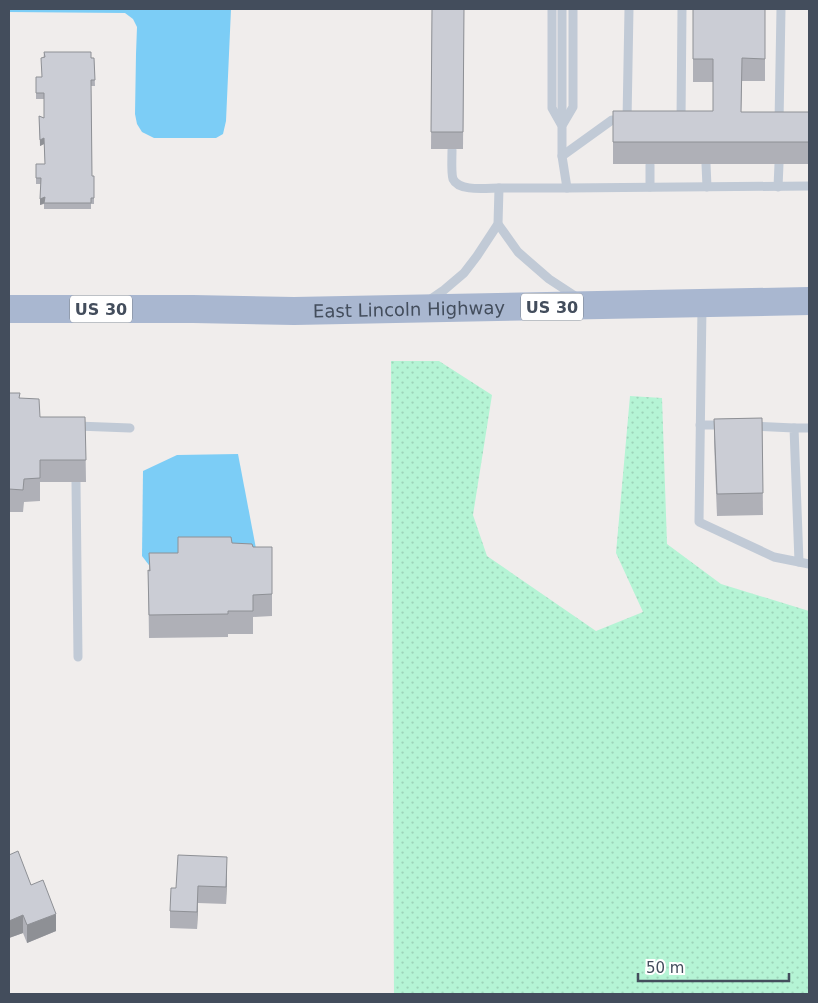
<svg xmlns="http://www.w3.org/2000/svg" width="818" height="1003" viewBox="0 0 818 1003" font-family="'DejaVu Sans',sans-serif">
<defs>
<pattern id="grass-dots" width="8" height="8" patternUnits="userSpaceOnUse" patternTransform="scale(1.25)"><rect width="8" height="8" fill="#b5f4d5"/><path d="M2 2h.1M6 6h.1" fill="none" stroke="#9dd3b9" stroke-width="1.8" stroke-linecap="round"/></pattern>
</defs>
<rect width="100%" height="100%" fill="#f0edec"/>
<polygon fill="url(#grass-dots)" points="391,361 439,361 492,395 473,515 487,556 596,631 643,612 616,553 630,396 662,398 667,544 721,584 809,611 809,994 394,994"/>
<g fill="#7ccdf6">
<polygon points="9,9 231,9 226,121 223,134 216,138 154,138 142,132 137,124 135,114 136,54 137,27 133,19 125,13 9,12"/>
<polygon points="238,454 258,559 155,573 142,556 143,471 177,455"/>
</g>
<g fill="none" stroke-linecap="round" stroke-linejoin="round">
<g stroke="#c1cad6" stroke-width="9">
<polyline points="552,9 552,108 561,124"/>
<polyline points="627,120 629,9"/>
<polyline points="681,121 682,9"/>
<polyline points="779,123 781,9"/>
<polyline points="563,124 573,107 573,9"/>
<path d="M452 150C452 158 451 173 453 179 459 192 487 188 499 188"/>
<polyline points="562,156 562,9"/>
<polyline points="706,164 707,187"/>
<polyline points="650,165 650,187"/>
<polyline points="778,187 779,164"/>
<polyline points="567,188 809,186"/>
<polyline points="498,224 518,252 549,279 578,298"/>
<polyline points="428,301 444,290 464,273 477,256 498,224 499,188 567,188 562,156 612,120 624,120"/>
<polyline points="702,307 699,522 774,557 809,564"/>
<polyline points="700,425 725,425"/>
<polyline points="751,426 794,428 799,562"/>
<polyline points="794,428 809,428"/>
<polyline points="77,429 77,426 130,428"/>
<polyline points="76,482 78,657"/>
</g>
<path stroke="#a9b7d0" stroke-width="28" id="s1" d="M9 309H193L294 311 809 301"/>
</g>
<g fill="#afb0b7">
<polygon points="432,9 464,9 463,149 431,149"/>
<polygon points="693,9 765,9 765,81 742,81 741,112 809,112 809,164 613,164 613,111 713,111 713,82 693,82"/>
<polygon points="44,52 94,58 95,86 91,86 92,176 94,176 94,204 91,204 91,209 44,209 44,204 40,205 41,184 36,184 36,164 45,164 44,144 40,146 39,116 44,118 44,99 36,99 36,77 42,77"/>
<polygon points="9,393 20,398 40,417 85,417 86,482 40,482 40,501 24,502 23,512 9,512"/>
<polygon points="762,418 763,515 717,516 714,441 714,419"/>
<polygon points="232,543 253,547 272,594 272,616 253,617 253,634 228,634 228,637 149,638 148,570 149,571 149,553 178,553"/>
<polygon points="9,855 31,885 56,931 27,943 23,933 9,938"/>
<polygon points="227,875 226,904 198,903 197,929 170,928 170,911 176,888"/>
</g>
<g fill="#8e9095">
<polygon points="44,138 44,144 40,146 40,140"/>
<polygon points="45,197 45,203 40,205 40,199"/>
<polygon points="227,857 227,875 226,904 226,887"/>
<polygon points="198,886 198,903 197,929 197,912"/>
<polygon points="56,914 56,931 27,943 27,925"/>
<polygon points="23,915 23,933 9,938 9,921"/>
</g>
<g fill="#cbcdd5" stroke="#8e9095">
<polygon points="432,9 464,9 463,132 431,132"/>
<polygon points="693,9 765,9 765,59 742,58 741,112 809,112 809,142 613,142 613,111 713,111 713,59 693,59"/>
<polygon points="44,52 91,52 91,58 94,58 95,80 91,80 92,176 94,176 94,198 91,198 91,203 44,203 45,197 40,199 41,178 36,178 36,164 45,164 44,138 40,140 39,116 44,118 44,93 36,93 36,77 42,77 41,58 45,57"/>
<polygon points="9,393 20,393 19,398 39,399 40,417 85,417 86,460 40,460 40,478 24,479 23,490 9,489"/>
<polygon points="762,418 763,493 717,494 714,419"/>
<polygon points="178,537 231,537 232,543 252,544 253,547 272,547 272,594 253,595 253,611 228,611 228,614 149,615 148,570 150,571 149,553 178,553"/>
<polygon points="18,851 31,885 43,880 56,914 27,925 23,915 9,921 9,855"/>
<polygon points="178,855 227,857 226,887 198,886 197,912 170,911 171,888 176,888"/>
</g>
<g text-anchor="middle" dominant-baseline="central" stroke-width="4" stroke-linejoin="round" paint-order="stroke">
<g fill="#fff" stroke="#7b828d" stroke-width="1">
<rect x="521" y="293.5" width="62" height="27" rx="4"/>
<rect x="70" y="295.5" width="62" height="27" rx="4"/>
</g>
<g font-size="16" font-weight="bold" fill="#434d5c">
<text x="552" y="307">US 30</text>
<text x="101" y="309">US 30</text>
</g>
<g font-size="18" fill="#434d5c" stroke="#fff">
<text stroke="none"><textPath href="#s1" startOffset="400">East Lincoln Highway</textPath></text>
</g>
</g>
<rect width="818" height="1003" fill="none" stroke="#434d5c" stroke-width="20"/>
<path d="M638 973v8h151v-8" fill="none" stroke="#434d5c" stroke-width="2.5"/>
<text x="646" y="973" font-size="15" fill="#434d5c" stroke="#ffffff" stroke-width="4" paint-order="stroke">50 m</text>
</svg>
